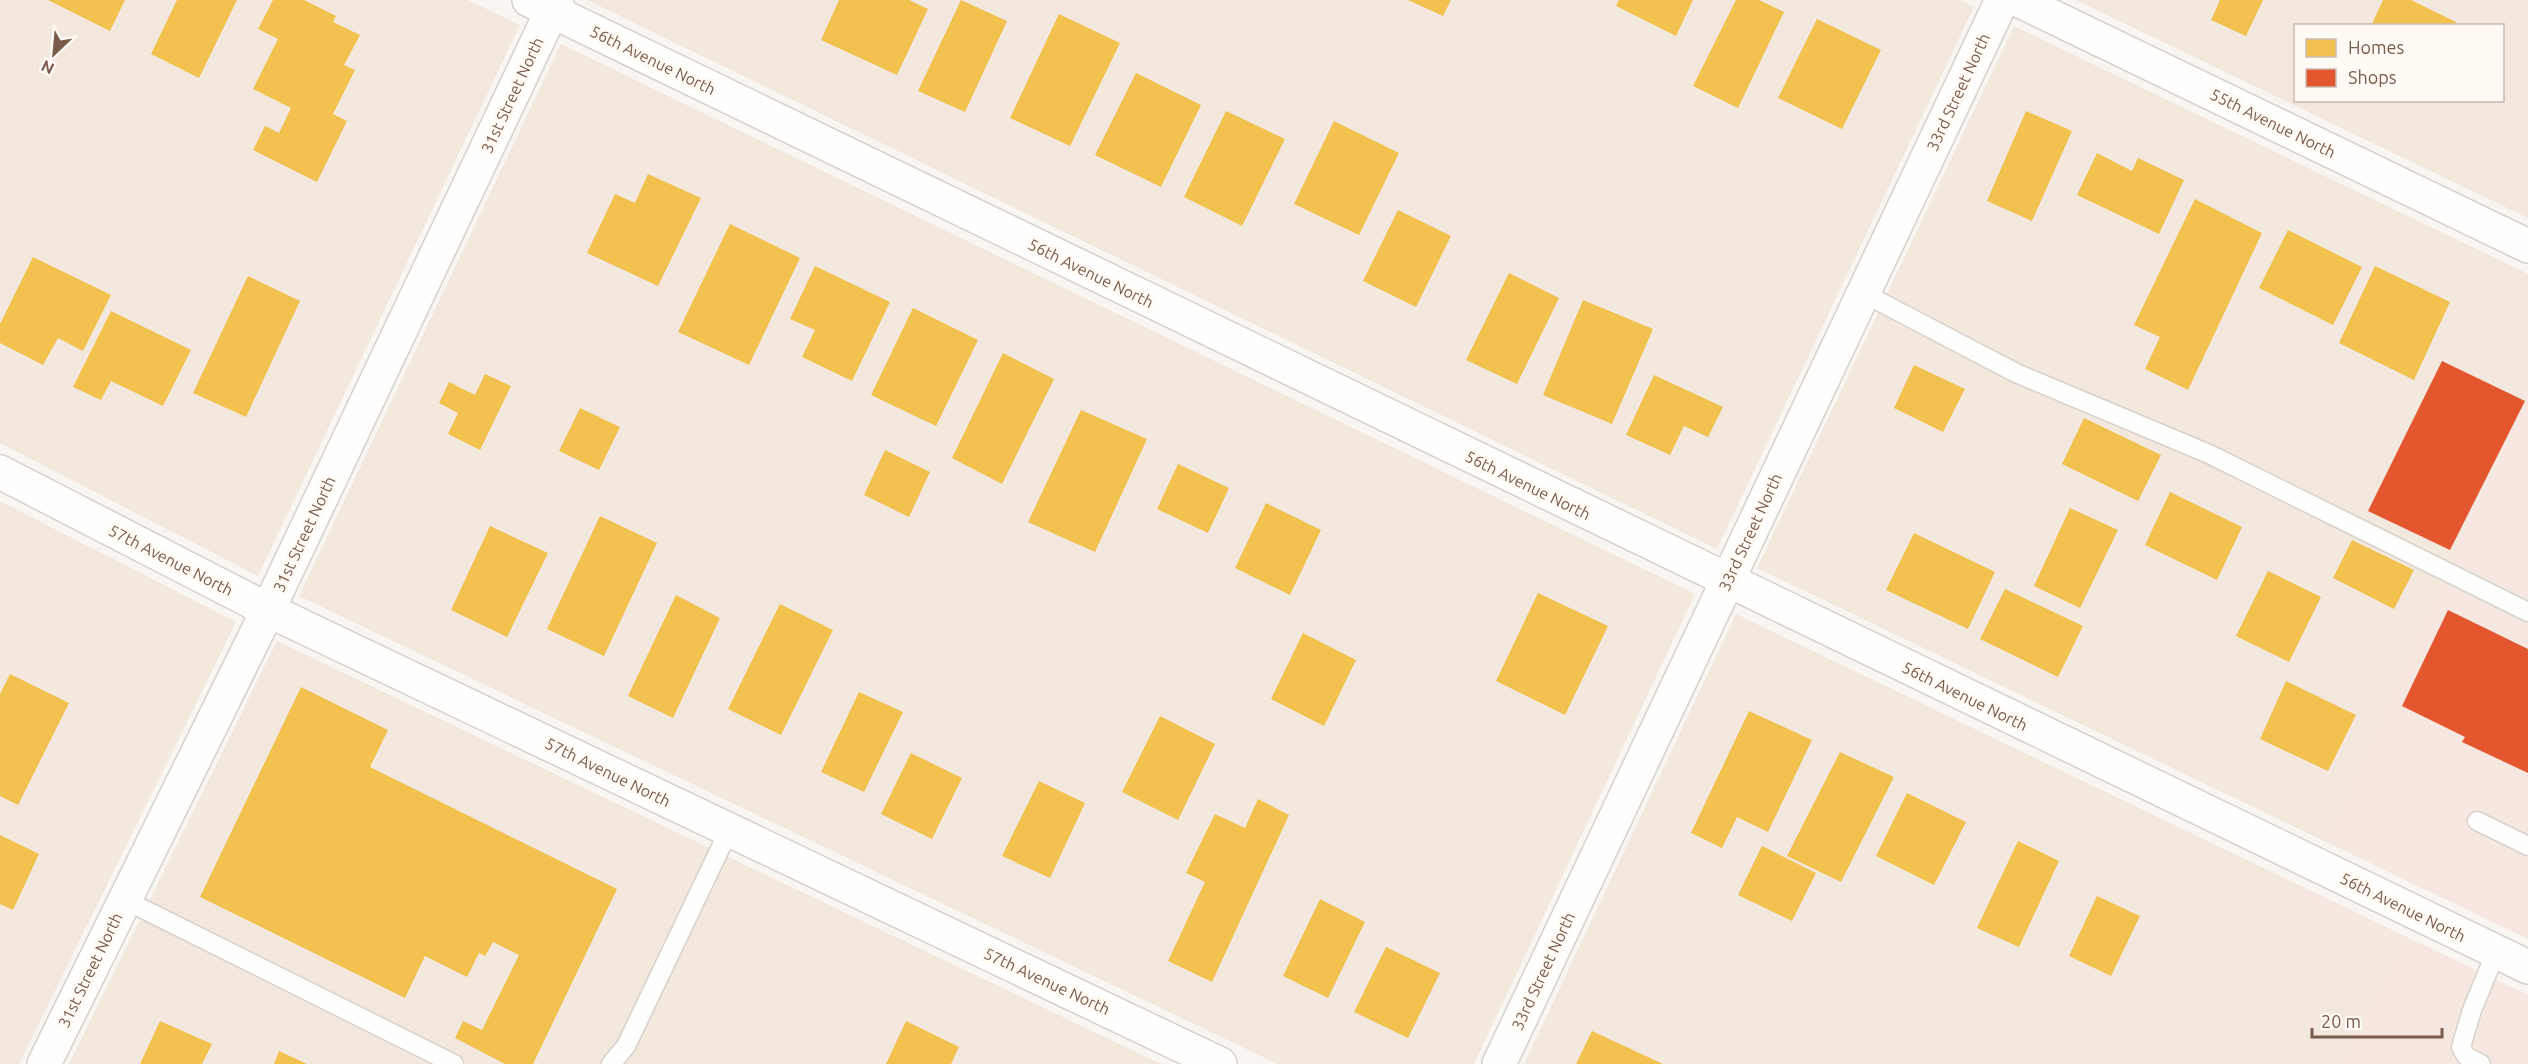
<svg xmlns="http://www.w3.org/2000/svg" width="2528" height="1064" viewBox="0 0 2528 1064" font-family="Ubuntu,sans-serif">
<rect width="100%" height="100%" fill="#f9f5f0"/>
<g fill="#f2e8de" fill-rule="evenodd">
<polygon points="0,0 468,0 520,25 258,576 0,443"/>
<polygon points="587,0 1960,0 1974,7 1717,549"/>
<path d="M2076 0H2528V218ZM2296 26H2502V100H2296Z"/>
<polygon points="2014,26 2528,274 2528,386 2324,841 1757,568"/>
<polygon points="561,44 1695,594 1474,1064 1278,1064 299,596"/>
<polygon points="0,501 236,622 19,1064 0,1064"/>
<polygon points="1736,614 2303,887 2299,897 2398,944 2339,1064 1524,1064"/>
<polygon points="277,641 1161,1064 69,1064"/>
</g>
<g fill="#f6e8e1">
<polygon points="2528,386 2528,939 2324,841"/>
<polygon points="2303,887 2528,995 2528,1064 2339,1064 2398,944 2298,897"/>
</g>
<g fill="#f2c14e">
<polygon points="48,0 125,0 110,31"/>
<polygon points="177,0 237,0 199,78 151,54"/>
<polygon points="273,0 304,0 336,16 333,22 360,35 344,65 355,70 333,114 347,121 317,182 253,150 265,126 279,133 291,108 253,89 278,39 258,29"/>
<polygon points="839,0 909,0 928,9 897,75 821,40"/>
<polygon points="961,0 1007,21 965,112 918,91"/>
<polygon points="1408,0 1451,0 1443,16"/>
<polygon points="1619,0 1693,0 1676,36 1616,6"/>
<polygon points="1736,0 1759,0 1784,12 1738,108 1693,86"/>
<polygon points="2220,0 2263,0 2246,36 2211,20"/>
<polygon points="2383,0 2411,0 2456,22 2454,26 2371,26"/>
<polygon points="1059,14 1120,43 1070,146 1010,118"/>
<polygon points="1817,19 1881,50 1842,129 1778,98"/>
<polygon points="1136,73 1201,105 1161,187 1095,155"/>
<polygon points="1226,111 1285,139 1242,226 1184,197"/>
<polygon points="2026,111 2072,131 2032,221 1987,201"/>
<polygon points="1334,121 1399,153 1359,235 1294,204"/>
<polygon points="2097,153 2132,171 2138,158 2184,180 2159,234 2077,195"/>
<polygon points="648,174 701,198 658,286 587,253 615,194 635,203"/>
<polygon points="2195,199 2262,233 2188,390 2145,369 2160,337 2134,325"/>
<polygon points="1398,210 1451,236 1416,307 1363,281"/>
<polygon points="730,224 800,258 749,365 678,332"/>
<polygon points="2288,230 2362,267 2333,325 2259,288"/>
<polygon points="33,257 111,295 83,351 58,338 43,365 0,343 0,324"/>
<polygon points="815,266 890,302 852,381 802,357 815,330 790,319"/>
<polygon points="2375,266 2450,302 2414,380 2339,343"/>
<polygon points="1509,273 1559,298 1517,384 1466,360"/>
<polygon points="248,276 300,301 246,417 193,393"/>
<polygon points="1583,300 1653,329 1612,424 1543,395"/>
<polygon points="913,308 978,340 936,426 871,395"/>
<polygon points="111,311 191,350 163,406 111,381 101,400 73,387"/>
<polygon points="1003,353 1054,379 1002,484 952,458"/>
<polygon points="1914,365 1965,389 1943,432 1894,408"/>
<polygon points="485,374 511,386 480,450 448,434 458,413 439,403 449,382 475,395"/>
<polygon points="1654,375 1723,407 1708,437 1684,426 1670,455 1626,435"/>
<polygon points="580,408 620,427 599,470 559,451"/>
<polygon points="1081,410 1147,439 1095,552 1028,522"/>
<polygon points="2084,418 2161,455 2138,501 2062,464"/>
<polygon points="885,450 930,472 909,517 864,495"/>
<polygon points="1178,464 1229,488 1208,533 1157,509"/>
<polygon points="2170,492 2242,527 2217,580 2145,545"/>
<polygon points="1266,503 1321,530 1290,595 1235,568"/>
<polygon points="2070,508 2118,530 2080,608 2034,586"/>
<polygon points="600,516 657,543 604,656 547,629"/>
<polygon points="490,526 548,553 507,637 451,610"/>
<polygon points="1914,533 1995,572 1968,629 1886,590"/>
<polygon points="2352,540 2414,570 2394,609 2333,578"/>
<polygon points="2268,571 2321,597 2289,662 2236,636"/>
<polygon points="2005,589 2083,626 2058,677 1980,639"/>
<polygon points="1538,593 1608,626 1565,715 1496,681"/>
<polygon points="676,595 720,618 673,718 628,696"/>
<polygon points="780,604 833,630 781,735 728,709"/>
<polygon points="1303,633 1356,660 1324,726 1271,699"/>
<polygon points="10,674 69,703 18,805 0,796 0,694"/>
<polygon points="2286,681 2356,715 2328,771 2260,739"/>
<polygon points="301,687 388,730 370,767 617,889 533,1064 505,1064 455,1038 463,1021 482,1030 519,955 493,942 485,956 479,953 467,977 425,956 405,998 200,897"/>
<polygon points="859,692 903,712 864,792 821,772"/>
<polygon points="1749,711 1812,740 1768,832 1737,817 1722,848 1691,833"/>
<polygon points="1160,716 1215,744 1178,820 1122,792"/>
<polygon points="1840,752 1894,777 1841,882 1787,856"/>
<polygon points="911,753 962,778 932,839 881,814"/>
<polygon points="1039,781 1085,803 1050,878 1002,856"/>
<polygon points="1907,793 1966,822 1934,885 1876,856"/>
<polygon points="1258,799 1289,815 1212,982 1168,961 1205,882 1186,873 1215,814 1245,828"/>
<polygon points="0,835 39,854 13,910 0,904"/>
<polygon points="2018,841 2059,861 2019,947 1977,928"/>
<polygon points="1762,846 1816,873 1792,921 1738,895"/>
<polygon points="2097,896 2140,916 2111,976 2069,956"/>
<polygon points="1320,899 1365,922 1328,998 1283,976"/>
<polygon points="1386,947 1440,973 1408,1038 1354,1012"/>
<polygon points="160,1021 212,1044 202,1064 140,1064"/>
<polygon points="906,1021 959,1047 951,1064 886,1064"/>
<polygon points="1592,1031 1663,1064 1576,1064"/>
<polygon points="279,1051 307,1064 274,1064"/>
</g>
<g fill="#e4572e">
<polygon points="2442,361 2525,401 2450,550 2368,511"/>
<polygon points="2448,610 2528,649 2528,773 2462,742 2465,737 2402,706"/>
</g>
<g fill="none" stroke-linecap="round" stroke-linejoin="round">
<g stroke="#d7d1cb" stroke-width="21">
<g id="lane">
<polyline points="1863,293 2016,373 2209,454 2528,612"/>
<polyline points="2477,821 2528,846"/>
<polyline points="125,900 454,1064"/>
<polyline points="611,1064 626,1046 729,830"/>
<polyline points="2481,1064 2466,1056 2461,1047 2472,1010 2496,952"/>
</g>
</g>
<g stroke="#d7d1cb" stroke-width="36">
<g id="street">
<polyline points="529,0 2528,967"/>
<polyline points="2018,0 2528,246"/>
<polyline points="0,472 268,610 1220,1064"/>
<polyline points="44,1064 268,610 557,0"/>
<polyline points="1499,1064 2002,0"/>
</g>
</g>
<use href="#lane" stroke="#fefefd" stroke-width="18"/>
<use href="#street" stroke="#fefefd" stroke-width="33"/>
</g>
<g text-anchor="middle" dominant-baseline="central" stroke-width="6" stroke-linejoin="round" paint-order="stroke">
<g font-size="16" fill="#7a5c4d" stroke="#fffaf3">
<text transform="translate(653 60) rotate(26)">56th Avenue North</text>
<text transform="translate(1958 92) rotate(-65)">33rd Street North</text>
<text transform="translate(512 95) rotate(-65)">31st Street North</text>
<text transform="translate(2273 123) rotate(26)">55th Avenue North</text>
<text transform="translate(1091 273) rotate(26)">56th Avenue North</text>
<text transform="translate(1528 485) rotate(26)">56th Avenue North</text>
<text transform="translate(1750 532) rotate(-65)">33rd Street North</text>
<text transform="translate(304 534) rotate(-65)">31st Street North</text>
<text transform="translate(171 560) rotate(27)">57th Avenue North</text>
<text transform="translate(1965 696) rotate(26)">56th Avenue North</text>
<text transform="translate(608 772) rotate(26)">57th Avenue North</text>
<text transform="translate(2403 907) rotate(26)">56th Avenue North</text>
<text transform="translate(90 970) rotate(-64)">31st Street North</text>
<text transform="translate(1543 971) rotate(-65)">33rd Street North</text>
<text transform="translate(1047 981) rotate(25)">57th Avenue North</text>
</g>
</g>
<rect x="2294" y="24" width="210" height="78" fill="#fffaf3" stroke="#cabbb1" stroke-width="1.5"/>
<rect x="2306" y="39" width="30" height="18" fill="#f2c14e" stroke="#cabbb1" stroke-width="1.5"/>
<text x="2348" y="54" font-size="18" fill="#7a5c4d">Homes</text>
<rect x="2306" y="69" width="30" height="18" fill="#e4572e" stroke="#cabbb1" stroke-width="1.5"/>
<text x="2348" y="84" font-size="18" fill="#7a5c4d">Shops</text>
<g transform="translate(54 54) rotate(206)" stroke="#fffaf3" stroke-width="4.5" paint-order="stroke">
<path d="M0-4.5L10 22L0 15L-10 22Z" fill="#7a5c4d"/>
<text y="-9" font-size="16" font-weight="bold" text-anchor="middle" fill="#7a5c4d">N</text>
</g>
<path d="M2312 1028v9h130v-9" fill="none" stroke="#7a5c4d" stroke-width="3"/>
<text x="2321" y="1028" font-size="18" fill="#7a5c4d" stroke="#fffaf3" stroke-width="4.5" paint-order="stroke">20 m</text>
</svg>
